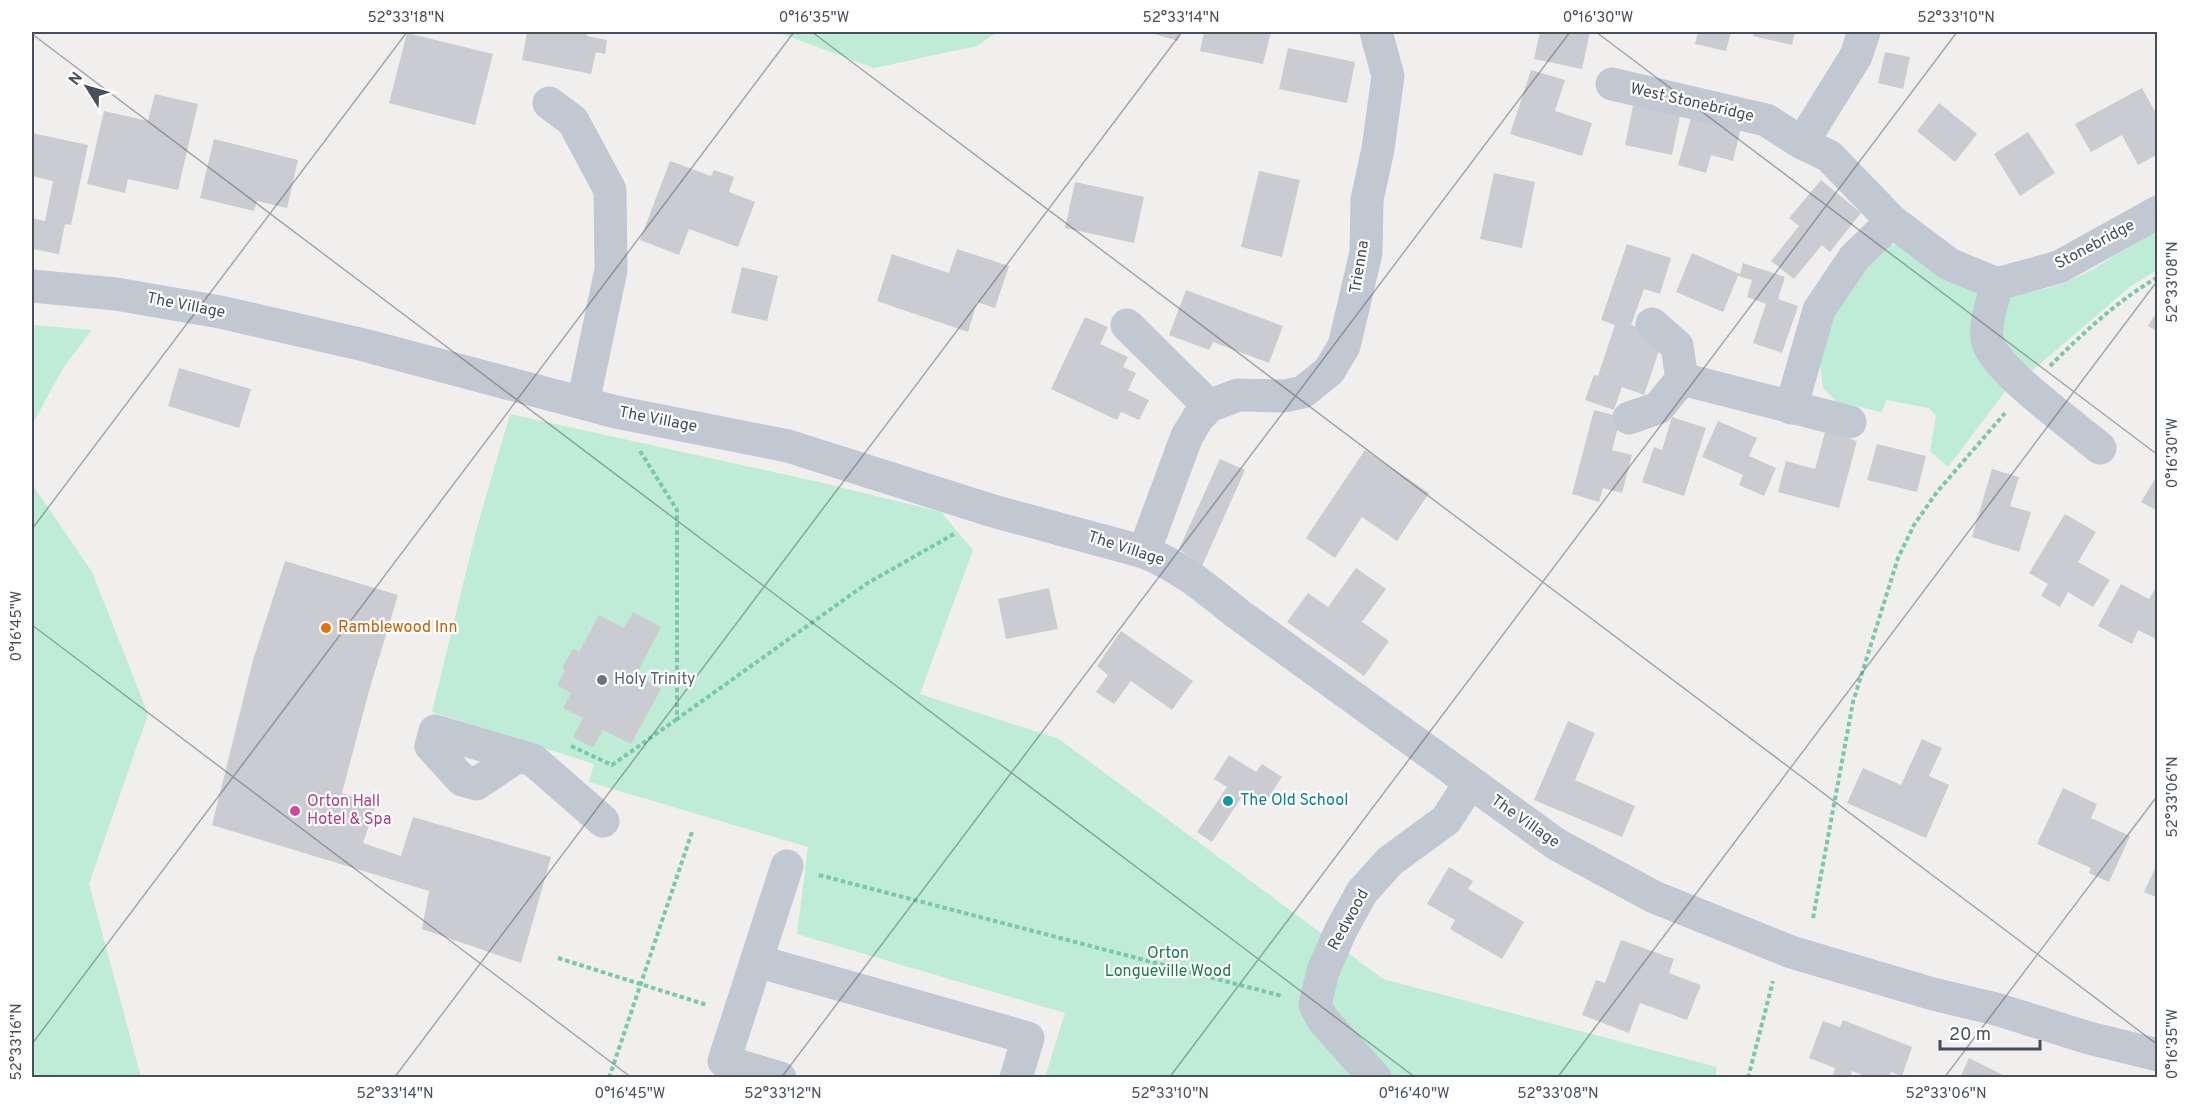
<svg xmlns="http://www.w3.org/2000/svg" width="2189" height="1109" viewBox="0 0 2189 1109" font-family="Overpass,sans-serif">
<rect width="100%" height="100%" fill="#f1eeee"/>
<g fill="#beecd6">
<polygon points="777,32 997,32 977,46 874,68"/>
<polygon points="2157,230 2157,270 2131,286 2027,375 1999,341 2009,297 2060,285 2088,272"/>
<polygon points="1901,244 1976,292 2010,385 1948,467 1930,451 1936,416 1929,408 1886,400 1882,412 1837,402 1823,388 1820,364 1830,321 1882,246"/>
<polygon points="32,325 92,330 63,368 32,425"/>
<polygon points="510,414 823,483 941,512 973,550 920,694 1059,739 1383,979 1717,1067 1715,1077 1045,1077 1065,1013 797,934 808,847 589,782 594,764 432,712 476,531"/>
<polygon points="32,484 92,572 148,714 89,884 141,1077 32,1077"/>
</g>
<g fill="#cbccd2">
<polygon points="527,32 588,32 587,36 607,40 605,54 596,52 591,74 522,60"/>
<polygon points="1148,32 1180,32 1178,41"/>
<polygon points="1204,32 1271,32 1263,64 1200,51"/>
<polygon points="1540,32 1590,32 1582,69 1534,59"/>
<polygon points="1698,32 1731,32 1726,51 1695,44"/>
<polygon points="1754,32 1795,32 1792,45 1753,36"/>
<polygon points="407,33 493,54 475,125 389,103"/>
<polygon points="1288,48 1355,62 1347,103 1279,89"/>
<polygon points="1885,52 1910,57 1903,89 1878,83"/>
<polygon points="1531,70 1565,80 1555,111 1592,123 1582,156 1510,134"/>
<polygon points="2142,88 2158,117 2158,154 2138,165 2122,135 2091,152 2075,124"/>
<polygon points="155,94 198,104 178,190 128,179 125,193 87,184 104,111 148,121"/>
<polygon points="1634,101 1681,111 1672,155 1625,145"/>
<polygon points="1939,103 1977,134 1955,162 1917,131"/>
<polygon points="1693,111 1742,124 1733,161 1711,155 1706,173 1678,165"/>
<polygon points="2028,132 2055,173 2020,196 1994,154"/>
<polygon points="32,133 88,145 71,225 65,224 59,254 32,249 32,218 45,221 53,181 32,176"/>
<polygon points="214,139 298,160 287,208 257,201 254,211 200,198"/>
<polygon points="670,161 711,176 714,170 734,177 729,192 755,202 738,247 689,229 679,255 640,240"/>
<polygon points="1259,171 1300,180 1282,257 1241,247"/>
<polygon points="1494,173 1535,182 1522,248 1480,239"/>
<polygon points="1821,180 1861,213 1830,252 1822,245 1794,279 1771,261 1799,226 1789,218"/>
<polygon points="1075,182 1144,197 1134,243 1065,228"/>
<polygon points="1627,244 1671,258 1660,294 1644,289 1631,325 1664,336 1644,395 1622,387 1614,410 1585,400 1594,375 1598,376 1615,325 1601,320"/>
<polygon points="957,249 1009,266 995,308 977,302 968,332 877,301 892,254 949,273"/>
<polygon points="1692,253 1740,274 1743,263 1785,277 1778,299 1798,306 1782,353 1753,343 1766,304 1747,297 1752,280 1738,276 1723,312 1676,292"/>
<polygon points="742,267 778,276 767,321 731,313"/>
<polygon points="1186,290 1283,326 1269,363 1213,342 1209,350 1169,335"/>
<polygon points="2158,310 2158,332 2148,326"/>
<polygon points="1085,317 1108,327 1100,344 1128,357 1123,367 1136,373 1128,390 1149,400 1139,420 1121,412 1117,420 1051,389"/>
<polygon points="179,368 251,389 239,428 168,406"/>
<polygon points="1594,410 1621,417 1612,450 1632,455 1622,493 1603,488 1599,502 1572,494"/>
<polygon points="1672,417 1706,428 1684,496 1642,482 1654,447 1662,450"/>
<polygon points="1718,421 1757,438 1749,456 1776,468 1764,496 1739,485 1743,475 1702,457"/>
<polygon points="1825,432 1857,441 1839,508 1778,492 1786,461 1815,469"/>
<polygon points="1877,444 1926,456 1917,492 1867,480"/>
<polygon points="1365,450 1429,493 1397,541 1362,517 1335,558 1306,538"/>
<polygon points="1220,459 1245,470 1202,566 1179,549"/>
<polygon points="1992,469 2019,477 2010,506 2031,512 2019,552 1972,537"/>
<polygon points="2158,474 2158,511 2141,502"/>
<polygon points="2065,514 2096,532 2078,562 2110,580 2093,607 2068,592 2060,607 2041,596 2048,584 2029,573"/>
<polygon points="285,561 398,595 369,691 342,793 376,805 363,843 401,856 413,817 551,857 521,963 422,929 429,891 212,825 253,660"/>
<polygon points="1356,568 1386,589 1362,622 1389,641 1364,676 1287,622 1308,593 1328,607"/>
<polygon points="2121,584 2149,599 2158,584 2158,640 2138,630 2132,644 2098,626"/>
<polygon points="1049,588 1058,629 1006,639 998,599"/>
<polygon points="633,612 661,627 636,675 661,689 631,744 603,730 593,748 573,737 583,718 563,708 571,693 557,685 565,670 562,668 573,649 579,652 599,615 624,628"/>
<polygon points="1121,631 1193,681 1172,710 1131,681 1114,704 1096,692 1108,675 1097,666"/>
<polygon points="1568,721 1595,733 1575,780 1635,806 1622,837 1534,800"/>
<polygon points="1922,739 1942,748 1929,776 1949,785 1926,838 1847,803 1863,768 1901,785"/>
<polygon points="1229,755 1256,772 1262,764 1282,777 1262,807 1243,795 1212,842 1197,832 1227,787 1214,779"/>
<polygon points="2063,788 2097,804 2091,818 2130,836 2109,882 2089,873 2091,868 2037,844"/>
<polygon points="2158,862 2158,898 2144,892"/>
<polygon points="1449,867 1473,881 1468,889 1524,922 1502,959 1450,929 1455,920 1427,904"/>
<polygon points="1621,940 1674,959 1669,973 1701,985 1687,1020 1640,1003 1629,1033 1582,1015 1596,980 1605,983"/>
<polygon points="1843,1020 1912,1047 1902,1076 1891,1072 1888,1078 1870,1078 1852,1071 1850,1078 1832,1078 1835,1068 1809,1058 1823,1021 1840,1027"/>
<polygon points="1969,1058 2009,1078 1960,1078"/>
</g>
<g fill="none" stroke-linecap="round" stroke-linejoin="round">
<g stroke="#79c8ab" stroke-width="4" stroke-dasharray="4.5 3" stroke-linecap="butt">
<path d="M2050 366C2083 333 2117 301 2158 277"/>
<polyline points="640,451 677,510 677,719 866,584 954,534"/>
<polyline points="571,746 612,765 677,719"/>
<polyline points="819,875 1282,996"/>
<polyline points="1813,918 1853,702 1898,558 1914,525 1937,492 2005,413"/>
<polyline points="558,958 707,1005"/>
<polyline points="609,1078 692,832"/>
<polyline points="1748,1078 1773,981"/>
</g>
<g stroke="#c2c8d2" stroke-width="33">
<polyline points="1612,84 1766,120 1802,143 1829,156 1892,221 1949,264 1997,284"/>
<polyline points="549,103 573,121 610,190 611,270 583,403"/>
<polyline points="1802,143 1856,56 1864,32"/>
<path d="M1997 284C1993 299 1983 328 1988 343 1997 371 2075 427 2100 448"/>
<polyline points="1997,284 2059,267 2158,212"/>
<path d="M32 286 116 294 220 312 364 345 616 412 788 446 993 511 1144 552C1180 566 1208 590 1238 614L1556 844 1654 897 1791 952 1933 994 1996 1009 2089 1038 2158 1055"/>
<polyline points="1127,325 1209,406"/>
<polyline points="1682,379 1850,422"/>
<polyline points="1791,408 1819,310 1854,258 1892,221"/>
<polyline points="1629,418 1658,408 1682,379 1677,346 1652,324"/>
<polyline points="1144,552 1187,436 1198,418 1209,406 1238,395 1285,396 1303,392 1329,371 1344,346 1366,253 1367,200 1378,149 1388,76 1376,32"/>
<polyline points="518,756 476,784 462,780 431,746 435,731 533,760 603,821"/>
<polyline points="757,961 1028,1038 1016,1078"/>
<polyline points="780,1078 724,1061 787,866"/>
<polyline points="1375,1078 1323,1020 1315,1005 1323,971 1341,930 1362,892 1390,861 1446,820 1470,783"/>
</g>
</g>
<path fill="none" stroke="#474f5a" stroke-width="1.5" stroke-opacity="0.45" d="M812 32 2158 1045M1596 32 2158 455M32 34 1416 1078M32 529 407 32M32 625 632 1078M32 1044 794 32M394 1078 1182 32M781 1078 1570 32M1169 1078 1957 32M1557 1078 2158 280M1944 1078 2158 795"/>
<circle fill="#e8710a" stroke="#fff" stroke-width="2" cx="326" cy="628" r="6"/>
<circle fill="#6b7280" stroke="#fff" stroke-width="2" cx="602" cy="680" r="6"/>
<circle fill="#0f9aa8" stroke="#fff" stroke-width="2" cx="1228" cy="801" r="6"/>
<circle fill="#d1479c" stroke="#fff" stroke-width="2" cx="295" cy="811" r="6"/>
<g text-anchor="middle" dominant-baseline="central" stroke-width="4.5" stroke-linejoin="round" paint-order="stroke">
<g font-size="16" fill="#474f5a" stroke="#fff">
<text transform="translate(1692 103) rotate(13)">West Stonebridge</text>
<text transform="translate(2095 245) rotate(-28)">Stonebridge</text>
<text transform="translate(1360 267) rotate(-81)">Trienna</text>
<text transform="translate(186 306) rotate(11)">The Village</text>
<text transform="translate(658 420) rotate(11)">The Village</text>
<text transform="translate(1126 549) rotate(18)">The Village</text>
<text transform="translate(1525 822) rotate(35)">The Village</text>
<text transform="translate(1349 920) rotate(-61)">Redwood</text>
</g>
<g font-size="16" fill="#c56008" stroke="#fff" text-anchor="start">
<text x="338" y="628">Ramblewood Inn</text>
</g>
<g font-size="16" fill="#5b616d" stroke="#fff" text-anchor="start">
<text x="614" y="680">Holy Trinity</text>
</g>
<g font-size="16" fill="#0d838f" stroke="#fff" text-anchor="start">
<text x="1240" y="801">The Old School</text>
</g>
<g font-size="16" fill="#b23c85" stroke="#fff" text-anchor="start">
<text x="307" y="802">Orton Hall<tspan x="307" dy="18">Hotel &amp; Spa</tspan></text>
</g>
<g font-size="16" fill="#1c7855" stroke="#fff">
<text x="1168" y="954">Orton<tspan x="1168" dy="18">Longueville Wood</tspan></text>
</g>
</g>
<rect width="2189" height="1109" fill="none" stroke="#ffffff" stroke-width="66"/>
<g transform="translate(87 87) rotate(307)" stroke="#ffffff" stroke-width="4.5" paint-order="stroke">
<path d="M0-4.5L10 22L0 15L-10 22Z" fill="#474f5a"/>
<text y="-9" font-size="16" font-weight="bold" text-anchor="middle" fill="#474f5a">N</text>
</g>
<path d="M1940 1040v9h100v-9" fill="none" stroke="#474f5a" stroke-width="3"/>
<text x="1949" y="1040" font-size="18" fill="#474f5a" stroke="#ffffff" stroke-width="4.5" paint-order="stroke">20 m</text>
<rect x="33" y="33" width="2123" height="1043" fill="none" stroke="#474f5a" stroke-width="2"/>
<g font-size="15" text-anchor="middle" fill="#474f5a">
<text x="406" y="22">52°33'18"N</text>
<text x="814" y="22">0°16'35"W</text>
<text x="1181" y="22">52°33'14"N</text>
<text x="1598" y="22">0°16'30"W</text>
<text x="1956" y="22">52°33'10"N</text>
<text transform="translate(2172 282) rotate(-90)" y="5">52°33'08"N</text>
<text transform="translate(2172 453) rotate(-90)" y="5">0°16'30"W</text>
<text transform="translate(16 626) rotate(-90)" y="5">0°16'45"W</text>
<text transform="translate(2172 797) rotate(-90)" y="5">52°33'06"N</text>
<text transform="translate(16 1042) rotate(-90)" y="5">52°33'16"N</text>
<text transform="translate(2172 1044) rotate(-90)" y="5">0°16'35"W</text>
<text x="395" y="1098">52°33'14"N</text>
<text x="630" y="1098">0°16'45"W</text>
<text x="783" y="1098">52°33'12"N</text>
<text x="1170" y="1098">52°33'10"N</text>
<text x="1414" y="1098">0°16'40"W</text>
<text x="1558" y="1098">52°33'08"N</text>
<text x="1946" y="1098">52°33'06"N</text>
</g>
</svg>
